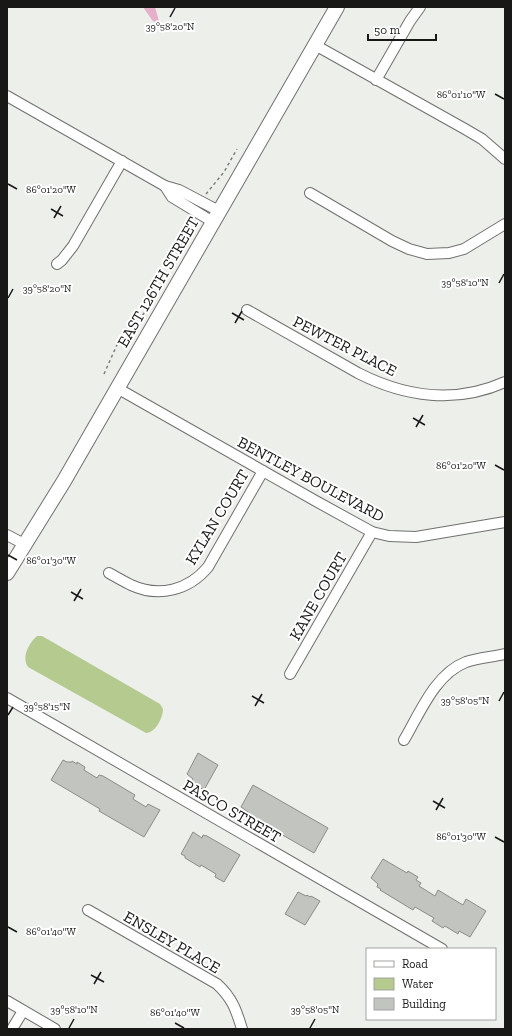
<svg xmlns="http://www.w3.org/2000/svg" width="512" height="1036" viewBox="0 0 512 1036" font-family="'Zilla Slab',serif">
<rect width="100%" height="100%" fill="#edefeb"/>
<polygon fill="#e5b0ca" points="143,7 155,7 161,28 152,20"/>
<path fill="#b5ca8f" d="M37 636H42L160 704 163 709C163 718 155 733 146 733L28 667C21 657 29 643 37 636Z"/>
<g fill="#c2c4c0" stroke="#8c8d8a">
<polygon points="198,753 218,765 204,790 196,785 196,784 192,781 193,779 187,774"/>
<polygon points="63,760 67,762 72,762 72,761 77,764 77,762 85,767 84,770 97,778 99,775 103,776 135,795 133,799 146,807 148,804 160,810 144,837 99,811 100,809 51,780"/>
<polygon points="253,785 328,828 314,853 251,817 251,815 247,813 248,812 241,807"/>
<polygon points="193,832 202,838 203,835 207,836 240,855 224,882 215,877 216,874 201,865 200,867 185,858 185,856 181,854"/>
<polygon points="383,859 407,873 408,871 418,877 416,880 421,883 419,886 435,896 438,890 463,905 466,899 486,911 470,937 459,931 458,934 445,926 443,928 432,921 434,918 415,907 413,910 380,890 381,889 377,887 378,884 371,878"/>
<polygon points="298,892 306,896 307,895 310,897 311,896 320,901 305,925 285,914"/>
</g>
<g fill="none" stroke-linecap="round" stroke-linejoin="round">
<g stroke="#70716e" stroke-width="12">
<g id="minor">
<polyline points="315,45 465,129 482,139 505,159"/>
<polyline points="376,80 410,21 420,7"/>
<polyline points="7,96 165,186"/>
<polyline points="310,193 392,241 409,249 427,254 449,253 464,249 505,224"/>
<polyline points="213,222 172,197 165,186 179,190 219,211"/>
<polyline points="57,264 62,260 73,246 122,161"/>
<path d="M247 310 358 373C405 397 456 404 505 382"/>
<polyline points="117,388 314,500 372,532 389,536 416,537 505,522"/>
<polyline points="7,535 24,544"/>
<path d="M109 573C116 577 123 581 131 585 159 598 189 590 208 567L263 471"/>
<polyline points="290,674 372,532"/>
<polyline points="7,698 442,949"/>
<path d="M404 740C420 713 435 674 466 662 478 658 492 657 505 654"/>
<path d="M88 910 217 984C232 998 236 1009 242 1029"/>
<polyline points="7,1001 55,1029"/>
<polyline points="12,1029 23,1011"/>
</g>
</g>
<g stroke="#70716e" stroke-width="16">
<polyline id="secondary" points="7,573 64,481 337,7"/>
</g>
<g stroke="#7d7e7b" stroke-width="1.5" stroke-dasharray="3 3" stroke-linecap="butt">
<polyline points="206,194 224,172 237,149"/>
<path d="M179 257C183 244 181 229 192 220"/>
<polyline points="104,374 120,338 130,326 141,319 154,292 167,277"/>
</g>
<use href="#minor" stroke="#fff" stroke-width="10"/>
<use href="#secondary" stroke="#fff" stroke-width="14"/>
</g>
<path fill="none" stroke="#181917" stroke-width="1.5" d="M170 17 175 8M495 94 504 99M8 184 17 189M51 209 63 216M54 218 61 206M499 283 504 274M8 298 13 289M232 313 244 320M235 323 242 311M413 418 425 425M416 427 423 415M495 465 504 470M8 555 17 560M71 592 83 599M74 601 81 589M252 696 264 703M499 701 504 692M255 706 262 694M8 715 13 707M433 801 445 808M436 810 443 798M495 837 504 842M8 927 17 932M91 975 104 982M94 984 101 972M175 1023 184 1028M69 1028 74 1019M310 1028 315 1019"/>
<g text-anchor="middle" dominant-baseline="central" stroke-width="4" stroke-linejoin="round" paint-order="stroke">
<g font-size="16" fill="#181917" stroke="#fff">
<text transform="translate(158 282) rotate(-60)">EAST 126TH STREET</text>
<text transform="translate(345 346) rotate(27)">PEWTER PLACE</text>
<text transform="translate(311 479) rotate(28)">BENTLEY BOULEVARD</text>
<text transform="translate(217 517) rotate(-59)">KYLAN COURT</text>
<text transform="translate(318 596) rotate(-60)">KANE COURT</text>
<text transform="translate(232 811) rotate(30)">PASCO STREET</text>
<text transform="translate(172 942) rotate(30)">ENSLEY PLACE</text>
</g>
</g>
<g font-size="10" text-anchor="middle" fill="#181917" stroke="#fff" stroke-width="4" stroke-linejoin="round" paint-order="stroke">
<text x="170" y="30">39°58'20"N</text>
<text x="461" y="98">86°01'10"W</text>
<text x="51" y="193">86°01'20"W</text>
<text x="465" y="286">39°58'10"N</text>
<text x="47" y="292">39°58'20"N</text>
<text x="461" y="469">86°01'20"W</text>
<text x="51" y="564">86°01'30"W</text>
<text x="465" y="704">39°58'05"N</text>
<text x="47" y="710">39°58'15"N</text>
<text x="461" y="840">86°01'30"W</text>
<text x="51" y="935">86°01'40"W</text>
<text x="74" y="1013">39°58'10"N</text>
<text x="315" y="1013">39°58'05"N</text>
<text x="175" y="1016">86°01'40"W</text>
</g>
<rect width="512" height="1036" fill="none" stroke="#181917" stroke-width="16"/>
<rect x="366" y="948" width="130" height="72" fill="#ffffff" stroke="#a3a3a2"/>
<rect x="374" y="961" width="20" height="6" fill="#ffffff" stroke="#a3a3a2"/>
<text x="402" y="968" font-size="12" fill="#181917">Road</text>
<rect x="374" y="978" width="20" height="12" fill="#b5ca8f" stroke="#a3a3a2"/>
<text x="402" y="988" font-size="12" fill="#181917">Water</text>
<rect x="374" y="998" width="20" height="12" fill="#c2c4c0" stroke="#a3a3a2"/>
<text x="402" y="1008" font-size="12" fill="#181917">Building</text>
<path d="M368 34v6h68v-6" fill="none" stroke="#181917" stroke-width="2"/>
<text x="374" y="34" font-size="12" fill="#181917" stroke="#ffffff" stroke-width="3" paint-order="stroke">50 m</text>
</svg>
